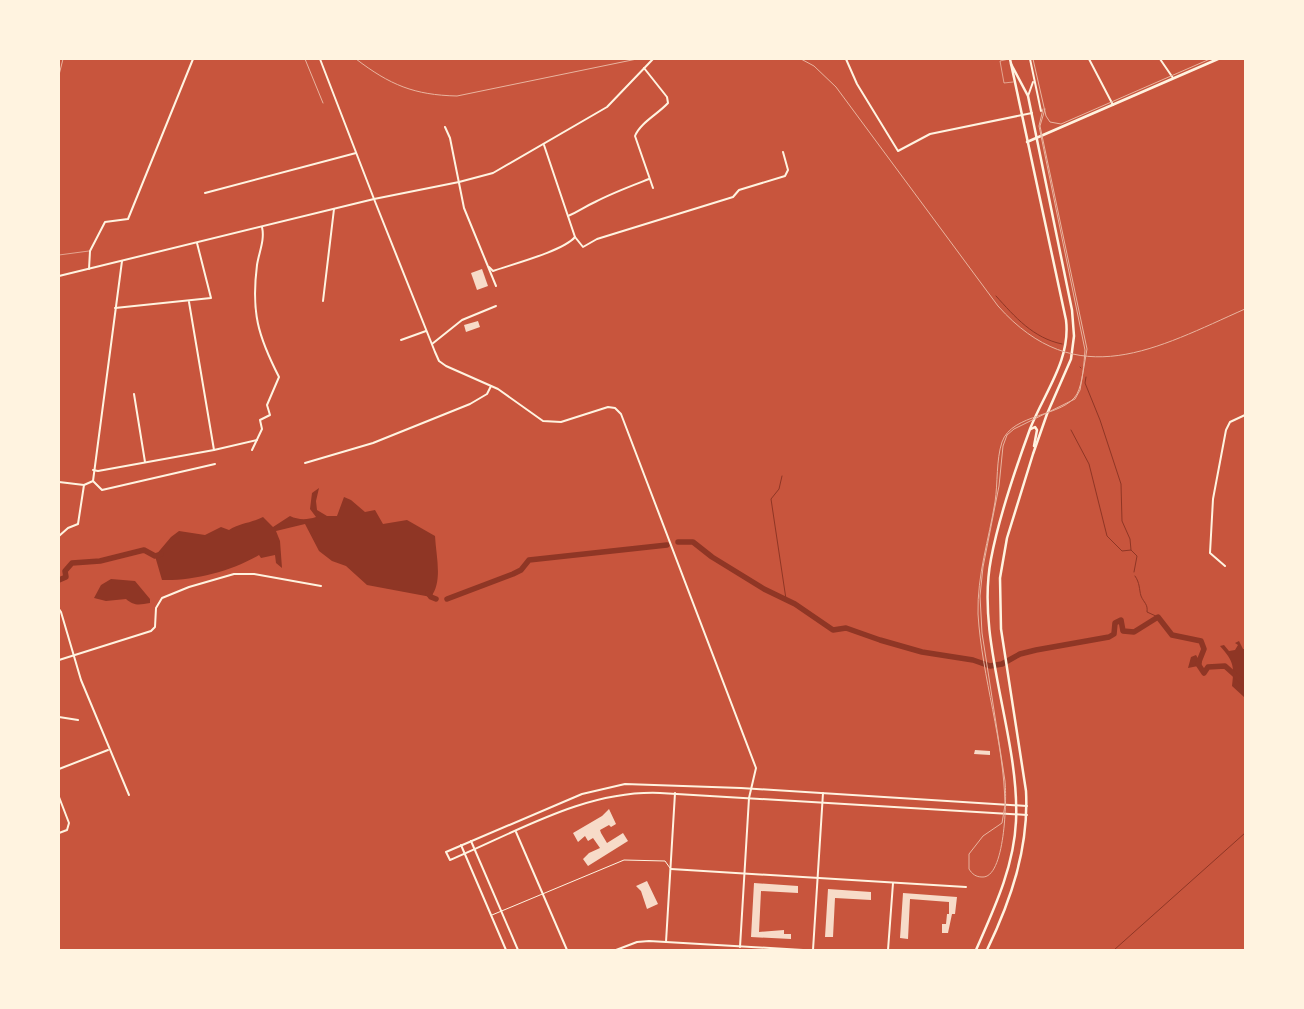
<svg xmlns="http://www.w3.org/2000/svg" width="1304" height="1009" viewBox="0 0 1304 1009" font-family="'Golos Text',sans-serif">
<rect width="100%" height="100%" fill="#c8553d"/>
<g fill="#8f3625">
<path d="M319 488 316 501 317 510 327 516H337L344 497 351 500 365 512 375 510 383 524 407 520 435 536C436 556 443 581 431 597L367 585 346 566 332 561 319 551 305 524 276 531 280 541 282 568 276 563 275 555 261 558 259 555C232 571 193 581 162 580L155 556 171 537 179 531 205 535 221 527 229 530C240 523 252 523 263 517L273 527 290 516C298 520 307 520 316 517L310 509 312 493Z"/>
<path d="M111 579 135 581 150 599V603C139 605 134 606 126 599L106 601 94 598 101 585Z"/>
<path d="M1239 641 1243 649H1245V711L1244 697 1232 686C1235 664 1232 660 1220 646L1224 645 1229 651 1235 650 1238 645 1235 643Z"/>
<polygon points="1196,655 1200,662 1202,661 1201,668 1198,666 1188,668 1191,657"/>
</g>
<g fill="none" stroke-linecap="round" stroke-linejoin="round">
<g stroke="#8f3625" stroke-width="1">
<path d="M996 296C1015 317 1033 338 1062 344"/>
<polyline points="1080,367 1081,368"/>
<polyline points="1086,377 1085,383 1100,420 1121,484 1122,521 1130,539 1131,550"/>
<polyline points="1071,430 1089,464 1107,536 1122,551 1131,550 1137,556 1134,572"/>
<polyline points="782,476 779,489 771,499 786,599"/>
<path d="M1135 576C1140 583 1139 589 1141 596 1144 603 1148 604 1147 612L1158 617"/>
<polyline points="1114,950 1245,833"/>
</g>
<g stroke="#8f3625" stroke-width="5.5">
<polyline points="678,542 693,542 712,557 764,589 795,604 833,630 846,628 880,640 922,652 973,660 990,666 1002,664 1020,654 1036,650 1109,637 1114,634 1115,623 1121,620 1123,631 1134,632 1158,617 1172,635 1201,641 1204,649 1198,664 1204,673 1208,667 1225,666 1245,684"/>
<polyline points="59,580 66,577 65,571 72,563 100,561 144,550 155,556 161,554"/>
<polyline points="428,593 431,597 436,599"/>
<polyline points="447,599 513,574 521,570 529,560 667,545"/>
</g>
</g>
<g fill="#f7dbc8">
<polygon points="482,269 488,286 477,290 471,273"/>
<polygon points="478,321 480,327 466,332 464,325"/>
<polygon points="975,750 990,751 990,755 974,754"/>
<polygon points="609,809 616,824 611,827 609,825 600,830 601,833 607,843 623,833 628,841 588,866 583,859 589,853 600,848 593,838 588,841 585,836 578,842 573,833 602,816"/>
<polygon points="647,881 658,904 647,909 641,891 636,886"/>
<polygon points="754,883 798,886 798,893 761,891 759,932 784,930 784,934 791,934 791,939 751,937"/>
<polygon points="828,889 871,892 871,900 835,898 833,937 825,937"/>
<polygon points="903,893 957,897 955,914 952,914 948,933 942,933 942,924 946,924 947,914 949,914 949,902 910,899 908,939 900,938"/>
</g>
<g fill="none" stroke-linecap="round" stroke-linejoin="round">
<g stroke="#fff3e0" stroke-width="0.5">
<polyline points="1009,59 1000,61 1004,83 1013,82"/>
<polyline points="59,255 89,251"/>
</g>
<polyline stroke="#fff3e0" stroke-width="1" points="492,915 624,860 665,861 670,868"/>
<g stroke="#fff3e0" stroke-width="2">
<polyline points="320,59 374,199"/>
<polyline points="846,59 857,84 898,151 930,134 1032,113"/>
<polyline points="1030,59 1041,111"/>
<polyline points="1089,59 1113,105"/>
<polyline points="1160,59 1173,78"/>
<path d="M644 68 667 97 668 103C658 114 640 123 635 136L653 188"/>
<polyline points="1028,96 1033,82"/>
<polyline points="445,127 450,138 464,208 496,286"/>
<polyline points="544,145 575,237 583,247 597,239 733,197 739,190 785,176 788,170 783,152"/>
<polyline points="205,193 356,153"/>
<path d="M568 216C580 211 584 207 595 202 612 193 631 186 649 179"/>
<path d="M489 267 493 271C513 264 563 251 575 237"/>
<polyline points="89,269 90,251 105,222 128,219 193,59"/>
<polyline points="323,301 334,209"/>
<polyline points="189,302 214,450"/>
<polyline points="115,308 211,298 197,243"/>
<polyline points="401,340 426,331"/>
<polyline points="432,344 462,320 496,306"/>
<polyline points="134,394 145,462"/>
<path d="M252 450 262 429 260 420 270 415 267 405 279 377C258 336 251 312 257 265 259 252 265 240 262 227"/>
<polyline points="305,463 373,443 470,404 487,394 491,386"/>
<polyline points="93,470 98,471 214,450 257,440"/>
<polyline points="93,481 122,261"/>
<polyline points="93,481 102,490 215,464"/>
<polyline points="59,482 84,485 93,481"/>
<polyline points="59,536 68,528 78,524 84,485"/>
<polyline points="1225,566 1210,553 1213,499 1226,430 1230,422 1245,415"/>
<polyline points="59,609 61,612 81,680 129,795"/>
<polyline points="59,660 151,631 155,627 156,608 162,598 189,587 234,574 254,574 321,586"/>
<polyline points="59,717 78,720"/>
<polyline points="59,769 108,750"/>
<polyline points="59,797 69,823 67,830 59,833"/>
<polyline points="516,832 567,950"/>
<polyline points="671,869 966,887"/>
<polyline points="666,942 675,793"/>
<polyline points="740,947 749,798"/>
<polyline points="888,950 893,883"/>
</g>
<g stroke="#fff3e0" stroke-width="2">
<polyline points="374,199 435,352 439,361 446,366 498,389 543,421 561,422 608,407 615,408 621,414 756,768 749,798"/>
<polyline points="59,276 374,199 459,182 493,173 607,107 653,59"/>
<path d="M1027 815 660 793C585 790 517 832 450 860L446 852 582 794 625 784 741 788 1027 806"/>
<polyline points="471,841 518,950"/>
<polyline points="461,845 506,950"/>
<polyline points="616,950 637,942 649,941 803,950"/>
<polyline points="813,950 823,793"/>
</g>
<polyline stroke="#fff3e0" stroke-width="2.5" points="1027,142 1218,59"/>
<g stroke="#fff3e0" stroke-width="2.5">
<polyline points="1031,429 1035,427 1037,430 1034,446"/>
<path d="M976 950C994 909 1014 867 1016 821 1020 737 975 641 991 559 999 516 1015 470 1030 429 1044 393 1071 360 1066 320L1010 59"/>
<path d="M987 950C1011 900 1029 848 1026 791L1001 629 1000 578 1007 538 1033 454 1047 414 1071 359 1074 336 1072 310 1028 96 1011 64"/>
</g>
<g stroke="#e9b49f" stroke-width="1">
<polyline points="1033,59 1046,116 1050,122 1061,124 1210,59"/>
<path d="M1043 109 1039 126 1085 350C1084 363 1083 382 1077 394 1064 417 1012 413 1002 442 996 460 998 483 995 502 989 539 977 575 978 614 982 678 1004 741 1005 805L1002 823 983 836 969 854V869C972 874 976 877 982 877 1005 879 1007 799 1005 781L982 633 980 596 983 567 999 486 1003 446 1007 435 1014 429 1075 399 1080 390 1087 349 1040 126 1045 109"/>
</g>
<g stroke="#e9b49f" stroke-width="1">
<polyline points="305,59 323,103"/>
<path d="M356 59C390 85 414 95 457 96L637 59"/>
<path d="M801 59 814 66 836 87 998 306C1077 395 1157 348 1245 309"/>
<polyline points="59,75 63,59"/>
</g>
</g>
<rect width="1304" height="1009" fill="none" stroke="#fff3e0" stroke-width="120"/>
</svg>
